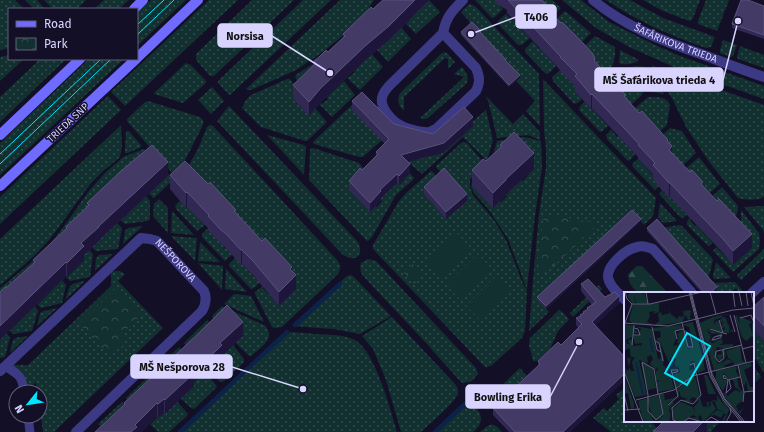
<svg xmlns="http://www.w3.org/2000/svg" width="764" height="432" viewBox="0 0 764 432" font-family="'Fira Sans',sans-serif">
<defs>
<pattern id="grass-dots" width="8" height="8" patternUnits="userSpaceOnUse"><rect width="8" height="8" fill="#12302f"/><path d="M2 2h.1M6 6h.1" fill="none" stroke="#344d4e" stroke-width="1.8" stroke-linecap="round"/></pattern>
<pattern id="forest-firs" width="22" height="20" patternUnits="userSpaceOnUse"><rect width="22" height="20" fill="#12302f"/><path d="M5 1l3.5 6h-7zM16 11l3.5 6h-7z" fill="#344d4e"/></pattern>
<pattern id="park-crowns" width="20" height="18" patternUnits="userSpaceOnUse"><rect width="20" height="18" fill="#12302f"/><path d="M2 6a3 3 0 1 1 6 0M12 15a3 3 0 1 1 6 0" fill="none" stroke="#344d4e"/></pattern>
</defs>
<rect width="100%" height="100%" fill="#130f26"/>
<g fill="url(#grass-dots)">
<polygon points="0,0 15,0 24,9 9,9 9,48 0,50"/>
<polygon points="25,0 37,0 45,9 34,9"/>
<polygon points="44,0 86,0 77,9 53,9"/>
<polygon points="104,0 129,0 119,9 94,9"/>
<polygon points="151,0 186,0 137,46 137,13"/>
<polygon points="209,0 238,0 125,106 111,92"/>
<polygon points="252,0 294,0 214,76 210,76 196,60 196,54"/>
<polygon points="303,0 331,0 231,94 229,95 218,83 218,81"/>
<path d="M340 0H374C360 24 336 42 314 58 308 62 302 66 296 70 281 77 266 84 250 90H248L246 89Z"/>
<polygon points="429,0 440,12 416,34 406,24 412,17 411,16"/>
<polygon points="475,0 498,0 497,3 503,9 495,17 492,18"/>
<polygon points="525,0 552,0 561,8 546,23"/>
<polygon points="562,0 581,0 609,22 655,45 680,56 764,86 764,99 674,67 629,47 596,28"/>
<path d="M606 0H630L663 18 715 37 711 47 706 48C671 36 637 21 606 0Z"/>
<polygon points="643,0 700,0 693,18 692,20 689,21 663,11"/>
<polygon points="706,0 729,0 717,31 698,24 698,21"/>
<polygon points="469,4 475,6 539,74 540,126 526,111 535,101 516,81 519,78 461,12"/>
<polygon points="565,11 591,33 573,51 549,26"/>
<polygon points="507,13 506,14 512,20 513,20 530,38 522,45 518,45 498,24 498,21"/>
<polygon points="401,27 411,39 388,62 377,50 382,46 381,45 395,33"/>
<path d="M595 36 615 47C616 62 612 68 602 80L576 54Z"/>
<polygon points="723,40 737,45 733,56 731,57 720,53 720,50"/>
<polygon points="533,41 539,49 540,48 556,66 548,74 545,73 525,52 525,49"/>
<polygon points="740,46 764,55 764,68 738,59 737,57"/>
<path d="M620 50 639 60C635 64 626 65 620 64L619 62Z"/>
<path d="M445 52 448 54 455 62 448 69V59L445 58 404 97V111C398 105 397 100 400 93L442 53Z"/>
<polygon points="372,54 383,67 360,90 347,78 348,77 349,77 355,72 354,71"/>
<polygon points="9,55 9,59 24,59 0,81 0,57"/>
<polygon points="40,59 66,59 0,122 0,97"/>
<polygon points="89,59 124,59 0,175 0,143"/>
<polygon points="321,59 300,85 295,77 297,74"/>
<polygon points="186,63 191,65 206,81 206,83 183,103 154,94 155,92"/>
<path d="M651 65 764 105V197C756 201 747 200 738 198L710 163 686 127 673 100Z"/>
<polygon points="637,66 645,67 646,69 643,92 642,95 624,111 603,84 618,70"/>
<path d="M462 67C466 73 470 77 466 84L428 118 425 119 420 118 464 77 454 74Z"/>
<path d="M560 70 561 71 577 89 575 91V92L576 91 583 98C580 101 577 105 573 103L553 81 552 77Z"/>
<polygon points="652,75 664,94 649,91"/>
<polygon points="287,79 290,79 297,88 293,99 309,116 315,108 327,122 307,141 305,141 261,127 242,108 246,100 251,95"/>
<polygon points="543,79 656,198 653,216 644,225 633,213 538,299 549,312 529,331 534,269 539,214 546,168 546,149 544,130"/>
<polygon points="344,81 355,95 332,117 319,104 320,103 322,104 328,99 327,97"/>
<polygon points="212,87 224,101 211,114 198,100"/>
<polygon points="108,96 121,110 0,224 0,197"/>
<polygon points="486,96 513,124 523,114 540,132 540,140 528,135 497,138 489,104"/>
<path d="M648 97C656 97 667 96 670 105L667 125 651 140 627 115Z"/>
<polygon points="148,101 200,117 203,120 203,125 178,174 174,175 127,121 127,119 145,102"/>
<polygon points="585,101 591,109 592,108 608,126 601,132 599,131 579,110 580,106"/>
<polygon points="354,103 382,140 364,156 362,157 359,157 314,144 313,142 314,141"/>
<path d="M229 106 358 242C365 257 354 263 342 254L217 121Z"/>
<polygon points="486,110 493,140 487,161 463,137 422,174 409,163 392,144 430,156 443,153 473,126 471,123"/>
<path d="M121 125C121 135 124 149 119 158L102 172 91 183 50 239 36 254 23 266 0 285V239Z"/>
<path d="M210 125 213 126 338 261C342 268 340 272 335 277L282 327 275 328 272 327 255 294V292L263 286V288L268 294 269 293 280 305 296 289 184 173 198 149 207 127Z"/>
<polygon points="670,128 682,131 696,153 676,172 654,143"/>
<polygon points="612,129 612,131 617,137 619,136 635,154 630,160 628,161 626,159 607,139 606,135"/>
<polygon points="127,131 129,131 141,145 141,147 128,153 125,153 125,151 126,132"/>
<polygon points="267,135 304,145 306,147 304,175"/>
<polygon points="525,137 541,141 542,168 535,216 527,288 525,285 520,271 508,239 489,210 474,193 471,187 472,181 501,202 507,196 506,195 521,179 523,181 529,174 528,173 492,163 495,148 497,141"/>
<polygon points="464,142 467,143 484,163 476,172 470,180 470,187 473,195 494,220 506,240 524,286 527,289 525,331 522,338 491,366 486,367 484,366 373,249 373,245 399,201 406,193 431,171 432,171 439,180 446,219 467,201 436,167 436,166 461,143"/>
<polygon points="313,148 359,163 367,173 375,205 377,207 382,201 380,199 397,183 399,185 405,179 404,177 410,173 414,178 413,180 396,195 372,237 368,241 366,240 309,180 310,150 310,149"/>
<polygon points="144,149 145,150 172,178 171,182 154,198 153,198 149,193 155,188 155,187 0,305 0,288 27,266 48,247 65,225 88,192 104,174 123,157"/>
<polygon points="699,157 720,184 702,200 678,175"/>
<polygon points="638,159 655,177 652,180 654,180 659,186 655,190 633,167 632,165 633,163"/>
<polygon points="722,187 738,206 737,213 733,225 705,203"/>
<polygon points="663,190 664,191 663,192 669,197 670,197 687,215 683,218 680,217 660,195 659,193"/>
<polygon points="146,196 150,201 150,219 148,221 125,224 120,220 127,215 127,214"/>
<polygon points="159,199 168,208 168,233 153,216 154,204"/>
<polygon points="181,200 205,225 197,231 196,230 176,209 175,206"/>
<polygon points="660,203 677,221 664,223 662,222 658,217"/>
<polygon points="762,206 764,206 764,234 763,230 744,207"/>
<path d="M741 210 759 233C760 238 760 243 759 249L733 272 714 252 713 251 717 246V248L733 264 736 229 741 220Z"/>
<polygon points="172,211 194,235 171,233"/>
<polygon points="690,218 691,219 690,220 695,226 696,225 713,243 709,246 707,245 687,225 687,221"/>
<polygon points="117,223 122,228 118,249 96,251 92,247"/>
<polygon points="679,225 682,226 712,258 713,260 709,276 709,278 715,283 735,282 742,290 742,293 740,293 736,288 731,293 718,293 716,291 717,289 662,228"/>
<polygon points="143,226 123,244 125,231 128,228"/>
<polygon points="208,228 224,247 225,248 227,247 233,254 226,260 225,261 202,237 202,234"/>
<polygon points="171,236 197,238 195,261"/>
<polygon points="200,242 220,262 198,261"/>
<polygon points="764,248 764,258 741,280 737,276 737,275 762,251"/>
<polygon points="89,250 93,254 90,277 70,281 66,277 67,277 84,261 82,256"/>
<polygon points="113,254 95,271 96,258 99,255"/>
<polygon points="236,257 260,283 252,289 251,289 229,266 229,264"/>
<path d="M368 259 376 261 476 368 478 374 472 381 463 383 460 381 433 351 429 346 364 277C360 272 360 269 361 263Z"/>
<polygon points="716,262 731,278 714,279 713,276"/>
<polygon points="198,263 223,266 222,290"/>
<polygon points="226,269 247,292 225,289"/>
<polygon points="115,271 120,271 125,274 118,281 163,328 54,432 43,432 40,410 40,392 37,392 36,382 27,392 13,366 15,365 28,365 111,286 111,273"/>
<polygon points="350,275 354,277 391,316 360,334 334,329 292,326 339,283 347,276"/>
<polygon points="62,280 66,285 62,303 41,308 37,304 39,303"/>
<path d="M85 281 66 299C70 284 69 284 85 281Z"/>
<polygon points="599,285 602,289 573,317 570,313"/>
<polygon points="234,294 251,296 264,322 224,304"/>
<polygon points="35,306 38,311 32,331 13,334 9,330 16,325 16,324"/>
<path d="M222 306 266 326C267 329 270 333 269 336 269 342 256 352 251 356H249L236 343 242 336H244L227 319 216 322 212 316Z"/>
<polygon points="57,308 37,326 40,313 44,311"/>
<path d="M559 310C562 311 567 316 569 320L558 331 550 349 537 361H533L529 345 530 338Z"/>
<path d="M392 317 455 384C457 387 459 390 458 393 457 401 428 425 421 432H401L386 380 373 349 362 336Z"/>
<polygon points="207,320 217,330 188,349 184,343"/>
<polygon points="753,329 764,341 764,373 753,355"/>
<path d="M286 332C296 332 305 333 314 334 327 335 341 334 353 339 374 347 391 411 397 432H179Z"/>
<polygon points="6,333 10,337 5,357 0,358 0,339"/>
<path d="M28 336 10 353C13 337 12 338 28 336Z"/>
<polygon points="233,345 244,359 244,362 224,381 220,382 208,369 209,368 210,370 222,359 220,357"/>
<polygon points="179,347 189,356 161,377 155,370"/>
<polygon points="753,365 761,377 756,382 753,379"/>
<polygon points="520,368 527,376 511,391 504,383"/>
<polygon points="204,372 217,386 216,388 194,409 191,408 179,397 182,397 194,387 192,384"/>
<polygon points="151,374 161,383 131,404 126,398"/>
<polygon points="624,390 625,391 625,421 650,421 659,430 657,432 611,432 601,424 593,418 604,408 607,411 619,399 616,395 621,391"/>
<polygon points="176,400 188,414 187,416 169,432 158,432 150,424 163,412 165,414 171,408 169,406"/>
<polygon points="122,402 132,411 105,432 98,424"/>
<path d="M463 404H470C483 411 485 423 473 432H433Z"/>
<polygon points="707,421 721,421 711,431 712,432 706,432 707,429 704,426"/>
<path d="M490 425C496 424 498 428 502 432H480L486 427Z"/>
</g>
<path fill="url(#forest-firs)" d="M637 266 643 267 668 293H638C632 287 628 283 628 274Z"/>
<g fill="url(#park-crowns)">
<polygon points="544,214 599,223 546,273 536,272"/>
<polygon points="413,264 421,274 417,277 419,280 414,284 403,272"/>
<polygon points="115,289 141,315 124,332 123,347 108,354 79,324"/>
</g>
<g fill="#12302f">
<polygon points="457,233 472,249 440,279 425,263"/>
<polygon points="478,254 493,270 461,301 446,285"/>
<polygon points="497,275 512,291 481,321 466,306"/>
</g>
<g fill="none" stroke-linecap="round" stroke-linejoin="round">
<g stroke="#0c2248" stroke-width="4.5">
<polyline points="295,325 340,284"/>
<polyline points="180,432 287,332"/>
<polyline points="435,432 465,404"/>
</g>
<g stroke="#3d3a85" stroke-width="9">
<path d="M5 366C19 375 22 375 24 392"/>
<polyline points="28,416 30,432"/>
</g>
<g stroke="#3d3a85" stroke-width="10">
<path id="s1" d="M593 0C624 26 663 41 701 54 722 62 743 70 764 77"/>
<path d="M443 33 476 68C480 77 480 83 476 91L436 129C435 129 431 131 430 132 423 133 406 129 400 125 392 121 380 108 382 98 383 93 386 89 390 85L443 33C446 17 452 11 463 0"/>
<polyline points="752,293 764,282"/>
<path d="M625 300C619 294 609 286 608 277 607 265 626 249 637 247 643 245 647 247 653 249L692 293"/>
<path id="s2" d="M0 371 141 238 150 239 157 241 204 291C207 298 206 304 202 311L76 432"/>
</g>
<g stroke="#6f6bff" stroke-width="10">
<polyline points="134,9 143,0"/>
<polyline points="137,58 198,0"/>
<polyline points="0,135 80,59"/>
<polyline points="0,186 136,59"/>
</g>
<g stroke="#00e5ff" stroke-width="1">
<polyline points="137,25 164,0"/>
<polyline points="137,35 174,0"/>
<polyline points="0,154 101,59"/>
<polyline points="0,164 111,59"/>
</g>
</g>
<g fill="#312854">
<polygon points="383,0 429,0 389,40 365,60 320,103 309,116 293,99 293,85 314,65 314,61 328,52 343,38 343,34"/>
<polygon points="495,0 542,0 546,8 595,62 626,99 668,142 672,154 703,187 752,248 733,265 723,253 670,197 669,198 653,180 653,174 638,159 638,157 592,108 591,109 575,91 575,86 560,71 560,70 507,13 507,10 495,3"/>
<polygon points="764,6 764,39 732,28 732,24"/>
<polygon points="461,32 481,33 520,78 509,87 461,35"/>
<polygon points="352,101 394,124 433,134 473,126 444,152 408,162 410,173 399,185 397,183 381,198 381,200 370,212 349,190 349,181 362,170 376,156 376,152 385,144 352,110"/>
<polygon points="500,145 534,169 506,194 506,195 493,208 472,186 472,170 486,161 500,147"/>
<polygon points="170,175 236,213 262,241 292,270 296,289 279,306 253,275 242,264 241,265 226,248 221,244 208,230 208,228 187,207 186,208 170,189"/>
<polygon points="168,176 99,240 99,241 84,255 84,260 67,277 66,276 16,324 16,325 6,288 33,264 33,260 66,229 66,227 87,207 87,203"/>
<polygon points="424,187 467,201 446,219 424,194"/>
<polygon points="641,221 546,309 537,300 537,297"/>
<polygon points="647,228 717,289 713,293 702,293 647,231"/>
<polygon points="581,284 605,297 619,303 595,325 624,356 625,355 625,382 624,381 570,432 509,432 493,415 493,408 538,366 538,361 561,345 578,328 576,325 576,318 580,317 580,315 583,313 583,312 587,310 587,308 592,305 581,291"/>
<polygon points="764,297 764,341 753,329 753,307"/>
<polygon points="199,333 243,336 222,356 222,359 216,365 210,370 209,368 194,382 194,386 165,414 164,413 158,418 157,417 124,404 124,403"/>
</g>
<g fill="#1d163a">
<polygon points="415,0 429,0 389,40 365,60 320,103 309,116 309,102 320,89"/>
<polygon points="520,75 520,78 509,87 509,85"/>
<polygon points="592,94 592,108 591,109 591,95"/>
<polygon points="473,117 473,126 444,152 401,164 401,155"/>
<polygon points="672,146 672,161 669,150"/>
<polygon points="534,153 534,169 506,194 506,195 493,208 493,193 506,179"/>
<polygon points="168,162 168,176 99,240 99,241 84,255 84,260 67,277 67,263 81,243 99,226"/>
<polygon points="410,164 410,173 399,185 399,176"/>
<polygon points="397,174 397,183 381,198 381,200 370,212 370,203 380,190"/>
<polygon points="669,183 670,183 670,197 669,198"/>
<polygon points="187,192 187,207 186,208 186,193"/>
<polygon points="467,194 467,201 446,219 446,212"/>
<polygon points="641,219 641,221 546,309 546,306"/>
<polygon points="752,234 752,248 733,265 733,251"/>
<polygon points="241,250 242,250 242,264 241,265"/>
<polygon points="66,262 66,276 0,340 0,326"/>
<polygon points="292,267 292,279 296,275 296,289 279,306 279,292 290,269"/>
<polygon points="717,287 717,289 713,293 710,293"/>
<polygon points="619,296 619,303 592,329 592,322"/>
<polygon points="243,322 243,336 222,356 222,359 210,370 210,356 220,343"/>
<polygon points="209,355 209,368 194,382 194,386 165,414 165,400 192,371"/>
<polygon points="624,374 624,381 570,432 563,432"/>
<polygon points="164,399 164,413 158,418 158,404"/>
<polygon points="157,403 157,417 142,432 131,432 135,425"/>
<polygon points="701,421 707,421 707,430 704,432 693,432"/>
</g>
<g fill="#433a66" stroke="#5a527e">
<polygon points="383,0 415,0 389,26 365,46 320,89 309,102 293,85 316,63 314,61 320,56 326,50 328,52 345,36 343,34 371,7 373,9"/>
<polygon points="508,0 542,0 546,4 544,6 561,23 562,22 583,43 593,54 595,59 594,60 604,72 626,95 624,96 639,113 642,111 668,140 667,141 672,146 669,150 670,150 670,151 690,172 692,170 703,182 701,184 717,201 719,199 752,234 733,251 723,239 670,183 669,183 653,165 655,163 638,145 639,144 592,94 591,95 575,76 577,74 560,57 561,57"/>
<polygon points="741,0 748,0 764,6 764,35 732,24"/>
<polygon points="472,22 481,31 480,32 506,60 505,60 520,75 509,85 461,32"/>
<polygon points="362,92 394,124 433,134 464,107 473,117 444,143 401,155 410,164 399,176 397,174 380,190 381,191 370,203 349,181 360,168 362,170 378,154 376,152 389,139 352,101"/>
<polygon points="514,132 534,153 506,179 506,180 493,193 472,170 483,159 486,161 502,146 500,145"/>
<polygon points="152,145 168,162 99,226 99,227 81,243 84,246 67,263 66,262 0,326 0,292 5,287 6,288 35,262 33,260 67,228 66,227 89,205 87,203 121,171"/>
<polygon points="185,161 208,184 210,182 236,210 234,211 262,241 265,238 292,267 290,269 296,275 279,292 253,261 242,250 241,250 226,234 221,230 208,216 209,215 187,192 186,193 170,175"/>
<polygon points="444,168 467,194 446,212 424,187"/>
<polygon points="632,210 641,219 546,306 537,297"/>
<polygon points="657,219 717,287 710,293 705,293 647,228"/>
<polygon points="588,279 605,297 615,292 619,296 592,322 624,356 625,355 625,375 624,374 563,432 515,432 493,408 540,364 538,361 558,342 561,345 582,324 576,318 581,316 580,315 584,313 583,312 588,309 587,308 596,302 581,284"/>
<polygon points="764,297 764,326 753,314 753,307"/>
<polygon points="227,305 243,322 220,343 222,345 216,351 210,356 209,355 192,371 194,373 165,400 164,399 158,404 157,403 135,425 137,427 131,432 95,432 125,404 124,403 199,333"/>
<polygon points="664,421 701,421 700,422 702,423 693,432 653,432"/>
</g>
<g text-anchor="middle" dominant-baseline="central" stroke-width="3" stroke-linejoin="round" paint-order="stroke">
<g font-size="10" fill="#d9d4ff" stroke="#130f26">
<text stroke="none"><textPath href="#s1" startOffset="94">ŠAFÁRIKOVA TRIEDA</textPath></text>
<text transform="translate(68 123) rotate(-43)">TRIEDA SNP</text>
<text stroke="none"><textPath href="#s2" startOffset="237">NEŠPOROVA</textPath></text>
</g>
</g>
<g transform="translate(624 292)">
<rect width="130" height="130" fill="#130f26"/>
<path d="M5 0H18L19 3 20 0 24 11H12L10 3 11 11H8L4 5ZM35 11V20L29 22 31 19 25 20 26 24 23 30 27 32V28L28 34 8 31 5 28 9 14 3 27 8 13ZM45 15 47 22 53 27 55 24 60 25 59 19 67 18 66 26H69L64 28 62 23 58 30 30 34 35 29 34 22 36 19 38 23 46 21ZM108 21 97 24 102 26 104 33H105L107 40 108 37 110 39 106 40 105 34V41L99 40 101 35 98 36 99 29 97 31 96 28 99 25 90 28V33L92 29 95 30 98 40 86 36 85 38 98 41V43L90 45 96 41 88 42 82 37 87 44 84 52 88 46 87 51H90L94 48 89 50V48H96L97 45H90L97 44 99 51 95 53 109 52V54L101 57 93 55 90 61 93 59V63L98 62 97 59 101 58 102 65 100 62 96 69 90 61 94 72 101 66 97 73 103 67 111 70 104 66 102 59 116 54 118 68 121 71 105 75 110 73 109 70 99 74 104 75 90 78 78 38 87 76 83 66 76 31 89 25ZM113 23 116 33 115 24 126 29 118 32 126 29 128 30 125 32 128 41V31L130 32V47L128 44 122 49 118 45 111 25ZM69 30 82 78 79 67 81 78 74 81 70 69H67L65 78 71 77 72 82 52 96 48 83 56 80 54 73 53 76 51 72 52 66 47 67V65L45 71 36 50 40 68 39 73 45 78H40L41 82H46V79L50 97 34 100 32 90 36 89 32 88V79L34 78 33 75 32 78 26 72 29 67 27 63 23 65 24 71 15 68 23 103 11 105 0 77 1 75 3 79 6 76 7 79H10L8 70 11 65H7L5 75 3 66H7L6 58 5 56 0 59 1 32 10 34 8 45 2 48 3 52H5L4 48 9 47V54L17 53 16 57 18 51 11 52 9 44H16V41H9L10 37 15 41 17 37 11 34 28 37 34 67 37 66 38 70 35 50 32 47 37 45 36 39H29V36L57 33 58 37 51 38 52 47 49 54 56 52 53 51 54 45 57 49 53 42 59 38 64 57 70 55 65 35 59 33 61 39 59 32ZM20 70 29 76 32 96 24 98 17 71ZM127 71 128 74 120 78 126 95H130V98L124 99 122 89 120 95 115 74ZM110 75H113L112 79 115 85 104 87 100 81 98 87 104 88 99 99 95 93 99 101H101L108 96 102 102 104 104 111 98 118 100 111 95 109 87 113 86 115 96 120 100 119 108 112 114 115 120 120 115 116 122 104 110 90 84 92 87V79ZM80 83H83L92 102H84ZM71 84 76 104 73 107 69 105 65 108 70 109 64 110 58 108 64 107 57 105 55 98V105L51 110 54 105 53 97ZM87 87 105 118 100 130H97L102 122 100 121 97 126 91 123 86 124 93 118 101 120 93 117 91 109 88 110 92 117 80 129H78L77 123 74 125 76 128 67 126 73 125 69 123 59 130 50 128 48 118 56 110 68 113 61 112 69 115 71 123 70 115 76 108 69 112 76 106 79 115 84 114 82 110H85V114L82 117 87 113 86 110 90 108 93 109V103L102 116ZM36 102H40L41 108 53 105 44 111V113L48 109 50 111 43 118 56 108 45 118 48 127 46 123V130L19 129 14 109 34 103 38 120 37 126 32 128 28 125 24 110 23 116 29 128 34 129 39 124Z" fill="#12302f"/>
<path d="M0 83 10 111V116L7 117 4 101 0 102ZM9 84 13 85 17 99 10 98 7 87Z" fill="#12302f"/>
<path fill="none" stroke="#0c2248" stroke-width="2" d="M26 46 29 60M12 70 19 103"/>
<path fill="none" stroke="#625e7d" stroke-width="1" d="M1 0 3 7 8 12M22 0 24 12M65 0 86 84 100 109 117 130M66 0 88 85 101 108 119 130M67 0 88 82 101 107 121 130M86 0 92 22M109 0 111 15M115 0 118 14M122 0 124 14M127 0 130 14M8 12H26L78 0M106 23 111 40M110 23 122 71M116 26 127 23 130 31M95 28 99 41 103 42M0 31 44 34 109 18 130 16M1 31 8 12M58 31 64 55H69L66 42 60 39M28 35 33 58 37 60M86 37 99 41M9 43H16L14 37 10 36M98 43 96 46 88 48 90 45ZM53 47 51 39 59 37M31 49 35 51 39 69M8 53 10 33M118 57 130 54M99 58 100 66 95 70 91 65 92 59H93L118 53M114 73 120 100 119 110M0 79 19 130M102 87 99 86 100 83 104 88 116 85M104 88 102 101 107 96 105 88M120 100 129 99 130 103M0 102 4 119M34 102 30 77 18 70 24 103V119L32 128 39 122 35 102M12 108 50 98 69 84 130 69M44 113 54 104 48 81 53 80 54 78H47L48 81M0 118 16 117M54 130 49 128 48 116 57 108 69 112 77 103 70 71 66 73M59 130 65 126 78 130M81 130 87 125 96 130M102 130 107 121 106 116"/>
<path fill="#00e5ff" fill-opacity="0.15" stroke="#00e5ff" stroke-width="2" d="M63 41 86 54 63 93 41 81Z"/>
<rect width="130" height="130" fill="none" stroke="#d9d4ff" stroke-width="2"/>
</g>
<path fill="none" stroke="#d9d4ff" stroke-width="1.5" d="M471 34L516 17M330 73L272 36M738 21L723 80M303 389L232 367M579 342L550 397"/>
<g fill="#d9d4ff" stroke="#130f26" stroke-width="1.5">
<circle cx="471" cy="34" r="4"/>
<circle cx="330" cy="73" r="4"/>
<circle cx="738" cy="21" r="4"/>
<circle cx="303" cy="389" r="4"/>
<circle cx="579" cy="342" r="4"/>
</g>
<g fill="#d9d4ff" stroke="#d9d4ff" stroke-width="1.5">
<rect x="516" y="5" width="40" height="23" rx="4"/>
<rect x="218" y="24" width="54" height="23" rx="4"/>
<rect x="595" y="68" width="128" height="23" rx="4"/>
<rect x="131" y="355" width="101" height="23" rx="4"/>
<rect x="466" y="385" width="84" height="23" rx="4"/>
</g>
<g font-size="11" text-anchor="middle" font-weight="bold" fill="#111">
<text x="536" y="21">T406</text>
<text x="245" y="40">Norsisa</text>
<text x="659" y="84">MŠ Šafárikova trieda 4</text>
<text x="182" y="371">MŠ Nešporova 28</text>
<text x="508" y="401">Bowling Erika</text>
</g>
<rect x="8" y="8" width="130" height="52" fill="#130f26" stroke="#625e7d"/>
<rect x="16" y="21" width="20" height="6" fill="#6f6bff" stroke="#625e7d"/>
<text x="44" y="28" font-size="12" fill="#d9d4ff">Road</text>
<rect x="16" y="38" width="20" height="12" fill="url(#park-crowns)" stroke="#625e7d"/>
<text x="44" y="48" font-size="12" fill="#d9d4ff">Park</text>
<g transform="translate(28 404) rotate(240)"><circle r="19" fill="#130f26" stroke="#625e7d"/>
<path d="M0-3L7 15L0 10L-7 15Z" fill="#00e5ff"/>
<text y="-6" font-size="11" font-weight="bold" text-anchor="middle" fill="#d9d4ff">N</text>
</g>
</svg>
